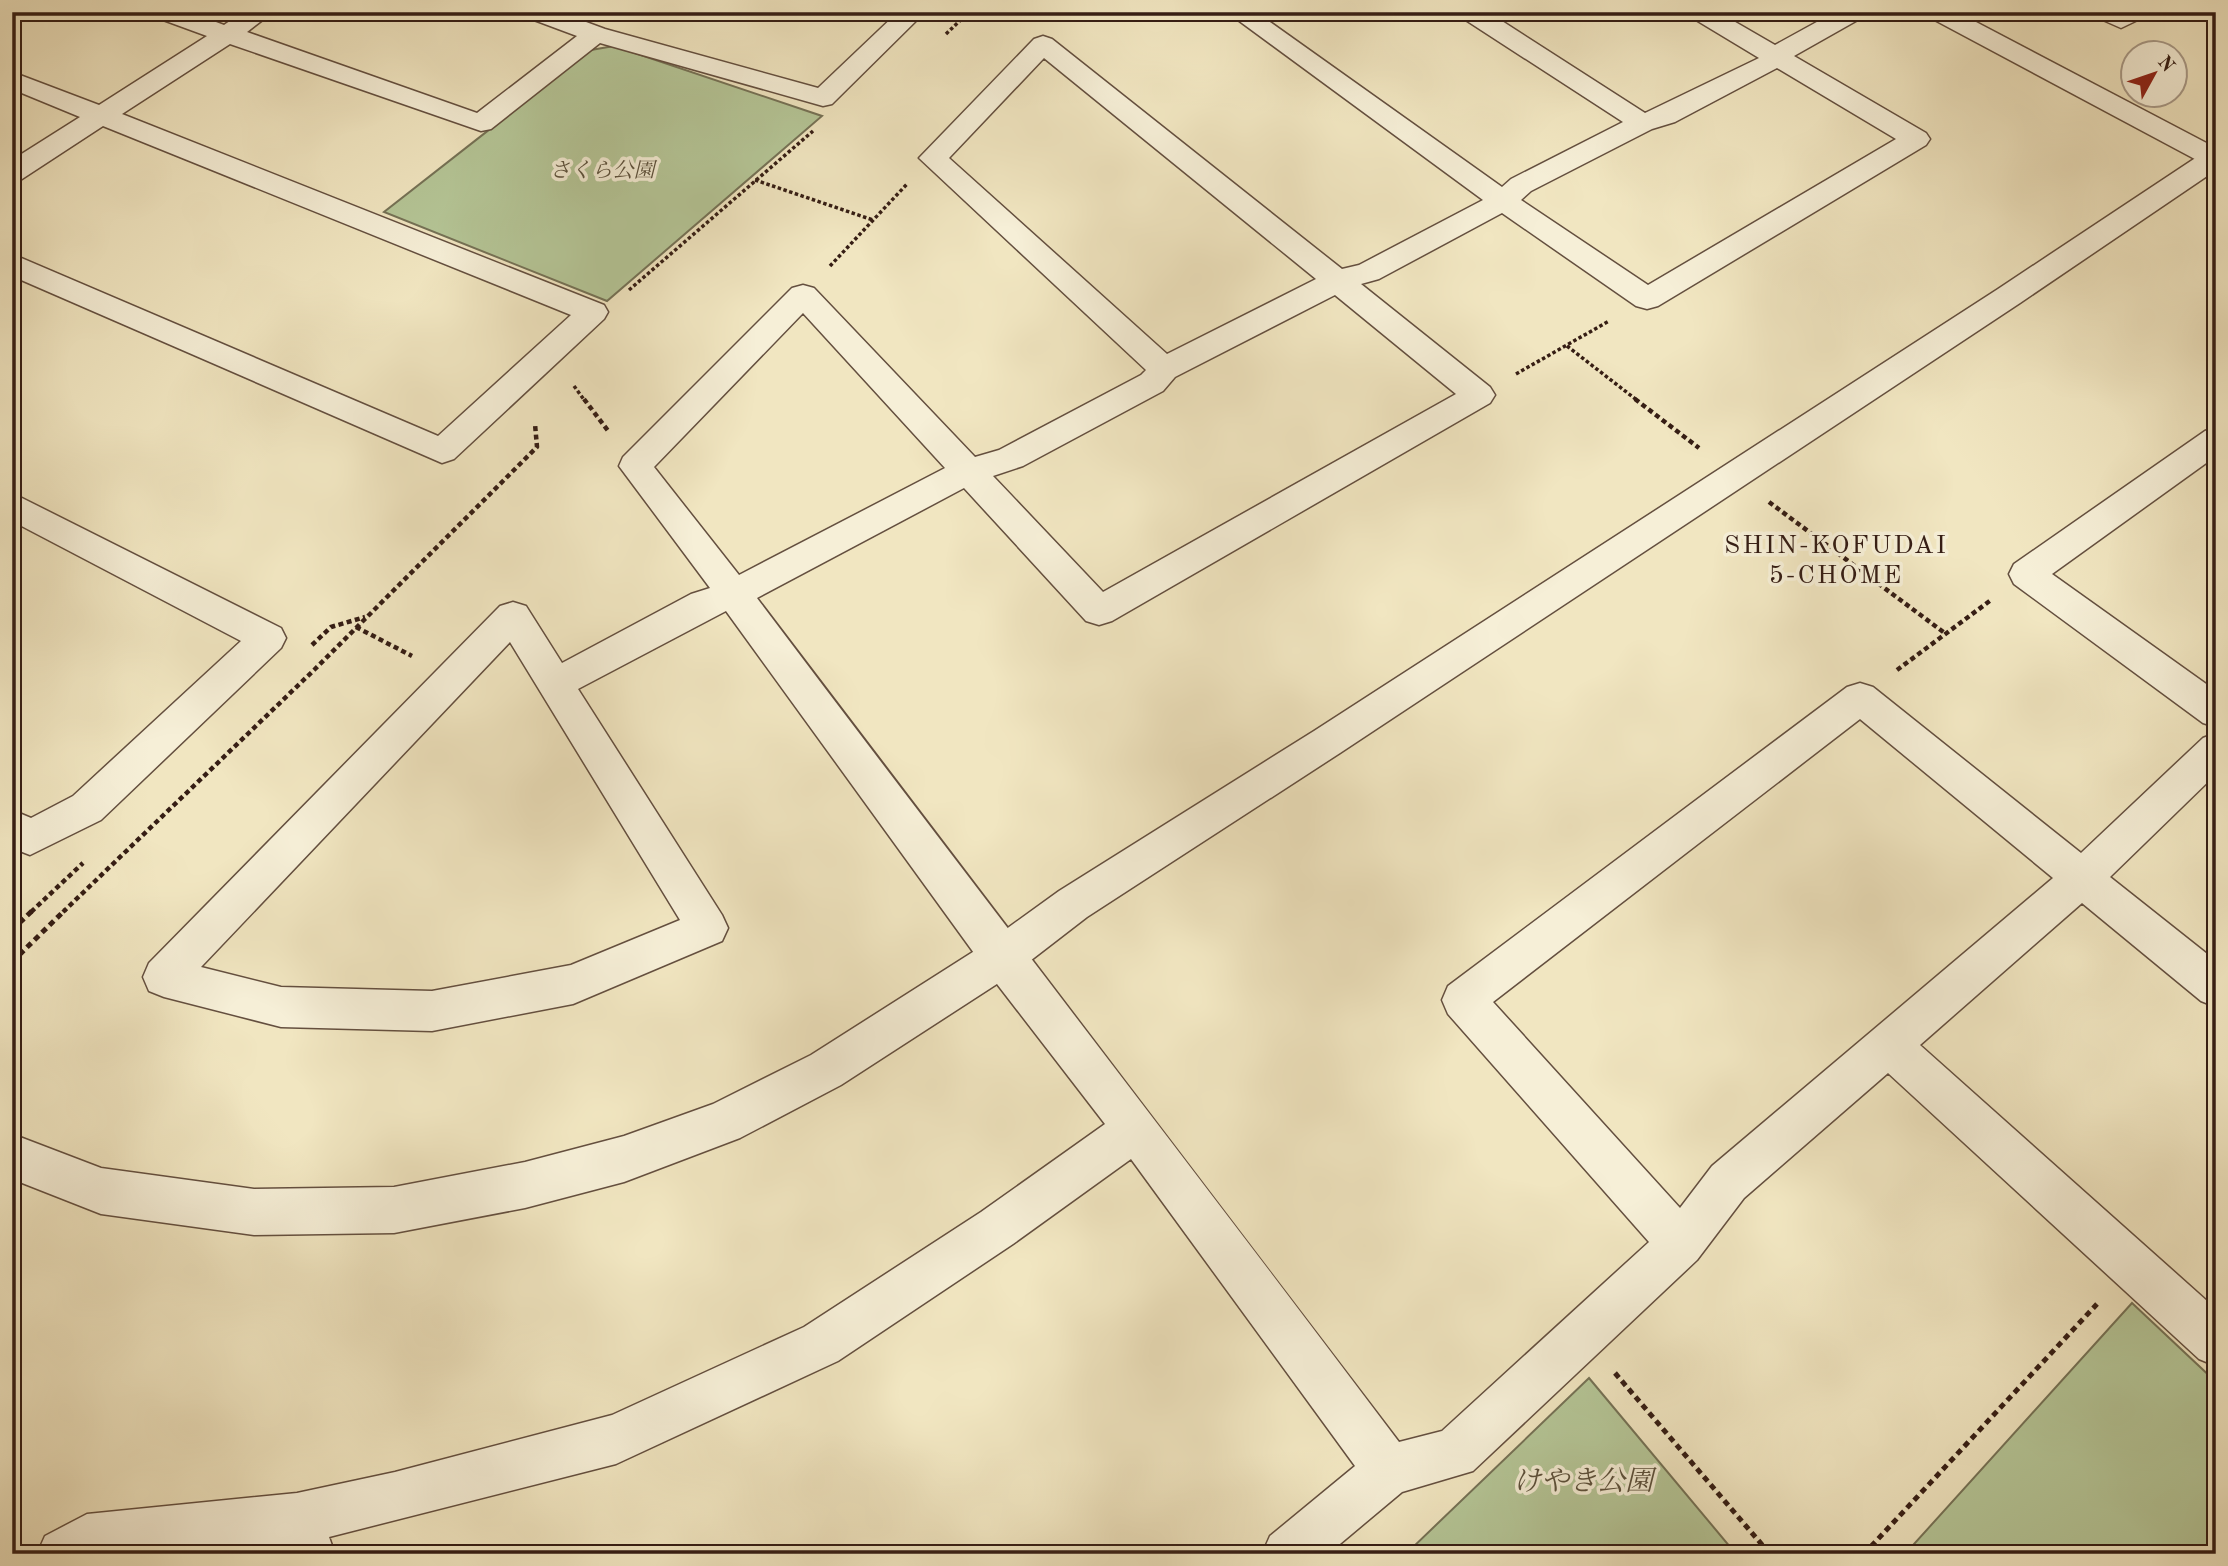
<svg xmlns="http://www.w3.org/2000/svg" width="2228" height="1566" viewBox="0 0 2228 1566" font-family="'Old Standard TT','Noto Serif JP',serif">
<rect width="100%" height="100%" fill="#f1e6c1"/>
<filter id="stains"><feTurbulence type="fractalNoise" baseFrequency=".00286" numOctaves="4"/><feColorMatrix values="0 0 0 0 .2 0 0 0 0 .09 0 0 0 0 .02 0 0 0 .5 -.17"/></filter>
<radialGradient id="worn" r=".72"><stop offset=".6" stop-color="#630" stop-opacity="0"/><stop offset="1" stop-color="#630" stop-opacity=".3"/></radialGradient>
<g fill="#b5c697" stroke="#757256" stroke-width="2">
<polygon points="614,46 822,116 607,301 384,212 591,50"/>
<polygon points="2132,1303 2216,1382 2216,1554 1905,1554"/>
<polygon points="1589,1378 1736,1554 1415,1554 1411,1549"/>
</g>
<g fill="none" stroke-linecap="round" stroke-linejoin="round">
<g stroke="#644f3f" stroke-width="3">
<g id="minor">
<polygon points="152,12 189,12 224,25 243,12 273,12 247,32 477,113 577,36 526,17 523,12 559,12 605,29 818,88 898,12 925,12 832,104 823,106 600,43 491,129 481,131 230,44 122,114 604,305 608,312 604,319 454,459 442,463 12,276 12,254 438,436 571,315 103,126 22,179 12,182 12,160 80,117 12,89 12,72 99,105 207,36 155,17"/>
<path d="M1227 12H1256L1502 187 1511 179 1623 122 1461 17 1458 12H1488L1645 113 1759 58 1691 17 1688 12H1718L1775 45 1835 12H1866L1863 17 1794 56 1926 133 1930 139 1926 145 1658 306 1647 309 1636 306 1502 213 1379 279 1361 284 1490 387 1495 395 1490 403 1112 621 1099 625 1086 621 964 488 757 598C970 881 1187 1160 1399 1442L1442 1431 1649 1242 1448 1014 1442 1000 1448 986 1847 687 1860 683 1873 687 2081 853 2203 738 2216 733V774L2110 877 2216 961V1007L2201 1001 2082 903 1920 1045 2216 1309V1366L2199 1359 1888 1073 1744 1198 1697 1260 1473 1471 1402 1492 1328 1554H1262L1270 1536 1355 1466 1131 1159 1013 1244 838 1361 616 1464 329 1537 335 1554H283L280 1546 207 1554H37L45 1536 87 1514 297 1493 395 1472 612 1415 804 1327 981 1212 1105 1124 987 971 726 611 578 689 722 915 728 928 722 941 573 1004 432 1031 281 1027 164 997 149 991 143 977 149 963 500 606 513 602 526 606 562 663 691 594 710 588 619 466 623 457 792 288 803 285 814 288 975 457 999 450 1141 375 1146 370 919 158 1034 39 1043 36 1052 39 1342 269 1359 265 1483 200ZM1044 58 1316 279 1167 354 949 158ZM1777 68 1896 139 1648 285 1521 200 1531 191 1652 129 1675 122ZM1335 295 1456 394 1103 592 993 476 1023 466 1163 391 1175 377ZM803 313 945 468 739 575 654 467ZM510 642 680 920 571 965 432 991 281 987 201 967ZM1860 719 2053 878 1712 1166 1680 1208 1493 1002Z"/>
<polygon points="1926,12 1957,12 2216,148 2216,167 2206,165 1929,17"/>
<polygon points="2093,12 2147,12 2144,17 2121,28 2096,17"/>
<polygon points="2216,427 2216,456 2052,574 2216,691 2216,727 2203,723 2014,584 2009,574 2014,564 2205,431"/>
<polygon points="12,493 281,628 286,638 281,648 101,820 30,855 12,848 12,810 31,818 73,796 241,641 12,521"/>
</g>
</g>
<g stroke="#644f3f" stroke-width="3">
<polygon id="tertiary" points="2216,149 2216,170 2020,303 1340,753 1087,917 1017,971 841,1085 740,1138 624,1182 525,1208 394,1233 254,1235 101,1214 12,1179 12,1134 101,1168 254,1189 394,1187 525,1162 624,1136 713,1104 811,1055 987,943 1059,891 1314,731 1998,289 2206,151"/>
</g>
<g stroke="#351d14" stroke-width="3.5" stroke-dasharray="3.5 2.5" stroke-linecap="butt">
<polyline points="946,34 969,12"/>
<polyline points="755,180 873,220"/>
<polyline points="830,266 908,183"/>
<polyline points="629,290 813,131"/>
<polyline points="1567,346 1638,401"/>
<polyline points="1516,374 1609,321"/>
<polyline points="574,386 585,401"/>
</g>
<g stroke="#351d14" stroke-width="4.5" stroke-dasharray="5 3.5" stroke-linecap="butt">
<polyline points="584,399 609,432"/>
<polyline points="1635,399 1699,448"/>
<polyline points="1769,502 1946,634"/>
<polyline points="356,627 412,656"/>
<polyline points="312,645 331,627 365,617"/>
<polyline points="1897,670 1991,600"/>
<polyline points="31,912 83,863"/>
<polyline points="63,912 314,670 537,447 535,424"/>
</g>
<g stroke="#351d14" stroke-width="5" stroke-dasharray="6 4.5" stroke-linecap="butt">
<polyline points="12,930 33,910"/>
<polyline points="12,962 65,910"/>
<polyline points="1615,1373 1770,1554"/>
<polyline points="1394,1548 1398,1554"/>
<polyline points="1864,1554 2097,1304"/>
</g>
<use href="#minor" fill="#f6efd7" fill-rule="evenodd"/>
<use href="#tertiary" fill="#f6efd7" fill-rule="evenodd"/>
</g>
<g text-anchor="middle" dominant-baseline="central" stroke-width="7" stroke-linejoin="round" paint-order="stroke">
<g font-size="21" font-style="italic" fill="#5b503b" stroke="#f6efd7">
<text x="602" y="171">さくら公園</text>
</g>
<g font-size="26" letter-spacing="2" fill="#351d14" stroke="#f6efd7">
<text x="1836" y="546">SHIN-KOFUDAI<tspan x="1836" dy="30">5-CHOME</tspan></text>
</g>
<g font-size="28" font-style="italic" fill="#5b503b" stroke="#f6efd7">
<text x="1583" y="1483">けやき公園</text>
</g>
</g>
<rect width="2228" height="1566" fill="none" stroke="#f1e6c1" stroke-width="42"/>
<rect x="14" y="14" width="2200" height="1538" fill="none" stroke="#351d14" stroke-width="3.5"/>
<rect x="21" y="21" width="2186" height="1524" fill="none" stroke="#351d14" stroke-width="2"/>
<g transform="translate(2154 74) rotate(50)"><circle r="33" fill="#f6efd7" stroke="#a99b89" stroke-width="2"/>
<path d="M0-5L12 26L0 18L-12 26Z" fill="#8f2418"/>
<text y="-10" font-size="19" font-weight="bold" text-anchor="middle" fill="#351d14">N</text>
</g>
<rect width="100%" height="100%" filter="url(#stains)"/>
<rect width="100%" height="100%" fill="url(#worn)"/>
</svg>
